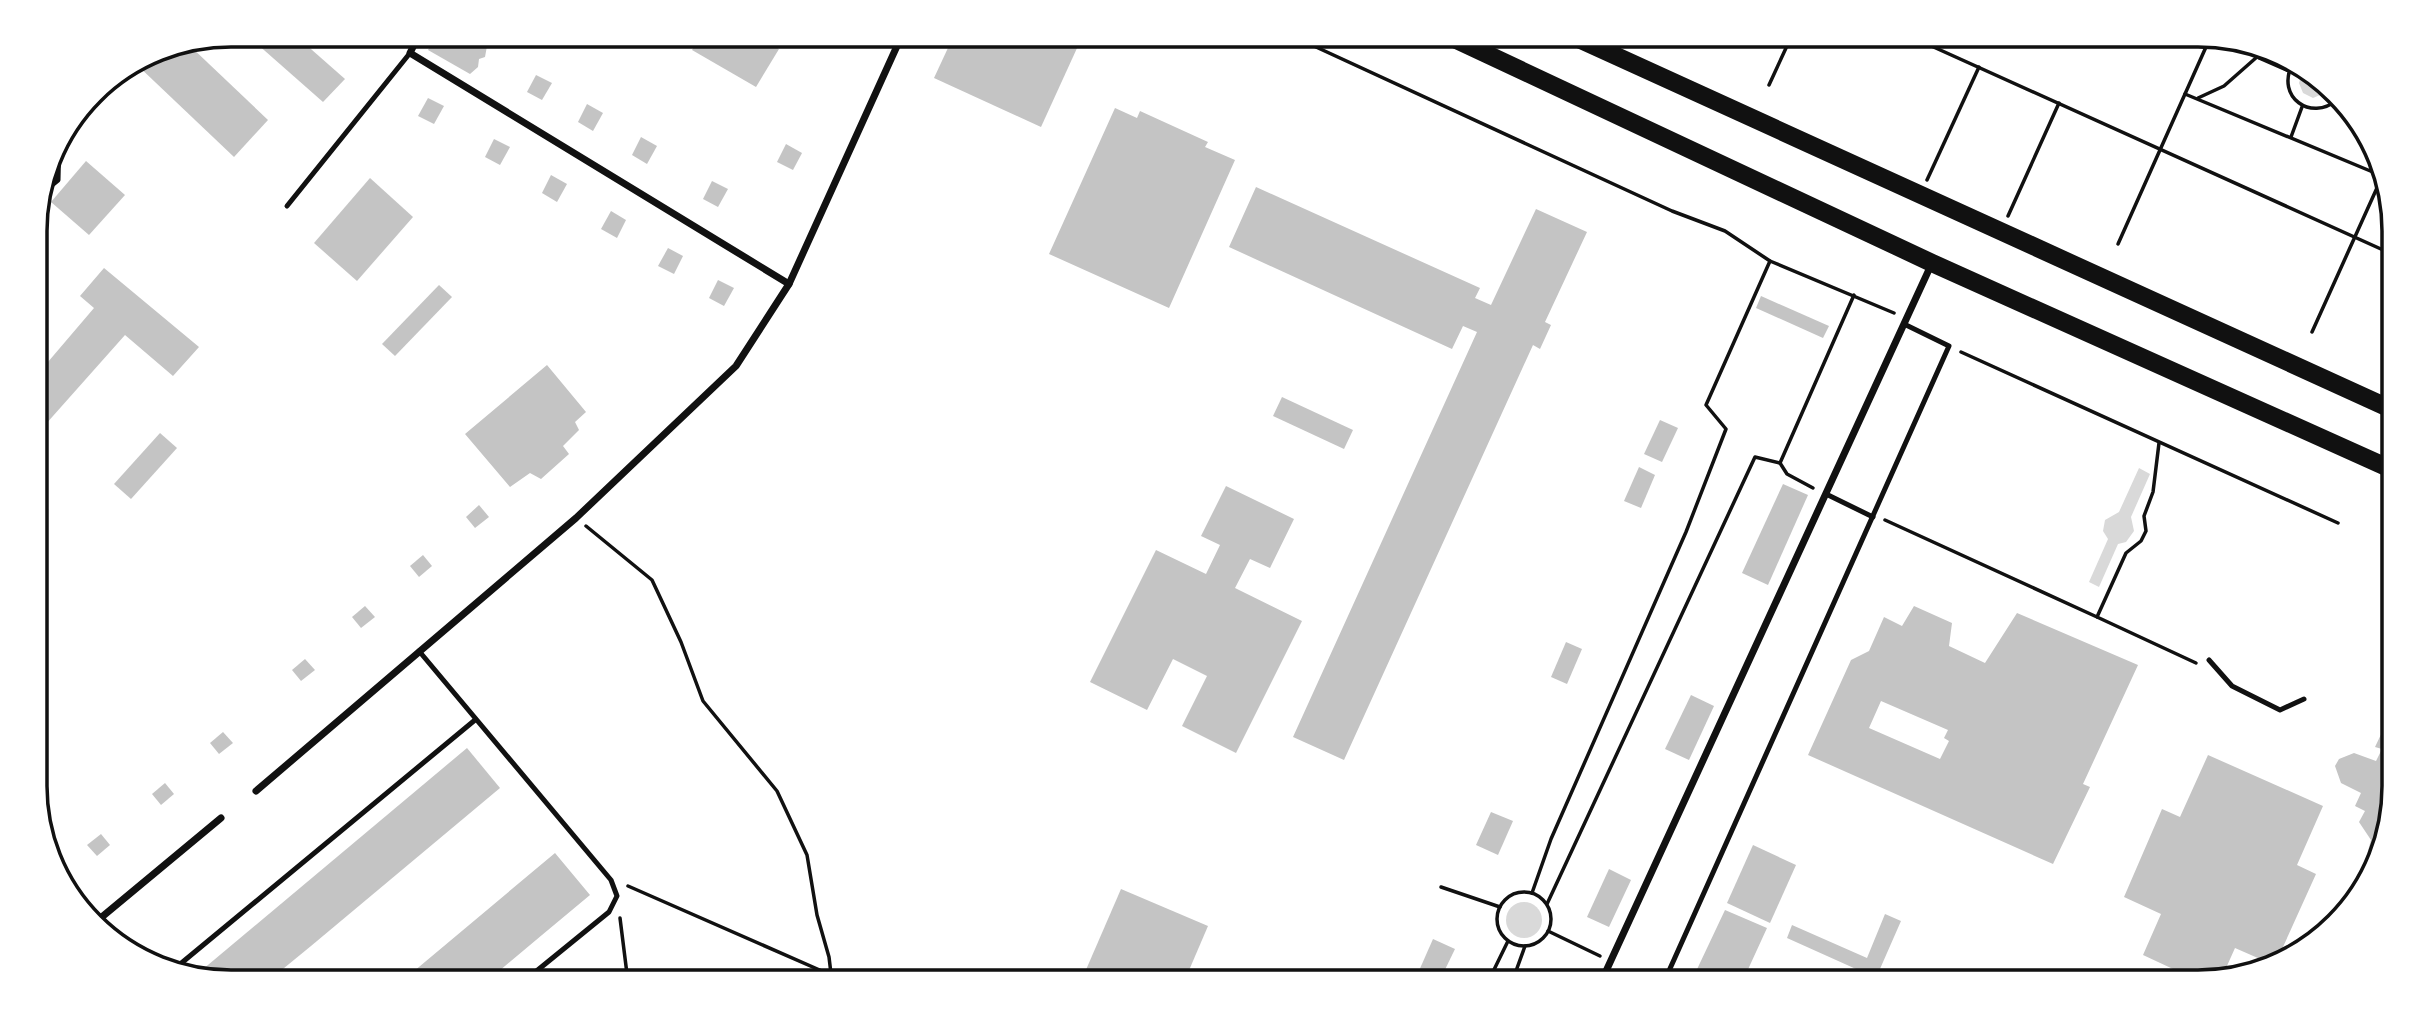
<svg xmlns="http://www.w3.org/2000/svg" width="2429" height="1017" viewBox="0 0 2429 1017" font-family="Roboto,sans-serif">
<rect width="100%" height="100%" fill="#fff"/>
<g fill="#d9d9d9">
<polygon points="2302,73 2327,92 2313,98 2303,93 2299,83"/>
<polygon points="2139,468 2150,474 2131,517 2134,531 2126,542 2118,544 2099,587 2089,582 2108,539 2103,531 2105,520 2119,512"/>
<circle cx="1524" cy="920" r="18"/>
</g>
<g fill="#c4c4c4" fill-rule="evenodd">
<polygon points="247,35 295,35 345,79 323,102"/>
<polygon points="436,35 496,35 496,38 487,46 485,57 479,59 478,67 470,74 428,50"/>
<polygon points="701,35 755,35 779,49 756,87 692,50"/>
<polygon points="954,35 1083,35 1041,127 934,78"/>
<polygon points="188,44 268,120 234,157 135,63 157,50"/>
<polygon points="536,75 552,83 542,100 527,92"/>
<polygon points="428,98 444,106 434,124 418,116"/>
<polygon points="587,104 603,113 593,131 578,122"/>
<polygon points="1115,108 1137,118 1140,111 1208,142 1205,147 1235,160 1169,308 1049,254"/>
<polygon points="641,137 657,146 647,164 632,155"/>
<polygon points="494,139 510,147 500,165 485,157"/>
<polygon points="786,144 802,153 793,170 777,162"/>
<polygon points="86,161 125,195 89,235 51,202"/>
<polygon points="551,175 567,184 557,202 542,193"/>
<polygon points="370,178 413,217 357,281 314,243"/>
<polygon points="712,181 728,189 718,207 703,199"/>
<polygon points="1256,187 1480,288 1475,298 1491,305 1536,209 1587,232 1545,322 1551,325 1540,349 1533,345 1344,760 1293,737 1477,332 1463,326 1452,349 1229,247"/>
<polygon points="611,211 626,220 617,238 601,229"/>
<polygon points="668,248 683,256 674,274 658,266"/>
<polygon points="104,268 199,347 173,376 125,335 45,425 36,417 36,376 94,308 80,296"/>
<polygon points="718,280 734,288 724,306 709,298"/>
<polygon points="439,285 452,297 395,356 382,344"/>
<polygon points="1761,296 1829,326 1823,338 1756,308"/>
<polygon points="547,365 586,412 575,422 579,430 563,446 569,454 541,479 530,473 510,487 465,434"/>
<polygon points="1282,397 1353,430 1344,449 1273,416"/>
<polygon points="1660,420 1678,428 1662,462 1644,454"/>
<polygon points="160,433 177,448 131,499 114,484"/>
<polygon points="1639,467 1655,475 1641,508 1624,501"/>
<polygon points="1783,484 1808,495 1768,585 1742,573"/>
<polygon points="1226,486 1294,519 1270,568 1250,559 1235,588 1302,621 1236,753 1182,726 1207,676 1173,659 1147,710 1090,682 1156,550 1206,574 1220,545 1201,536"/>
<polygon points="479,505 489,517 475,528 466,517"/>
<polygon points="423,555 432,566 419,577 410,566"/>
<polygon points="365,606 375,617 361,628 352,617"/>
<path d="M1914 606 1952 623 1949 646 1985 663 2017 613 2138 665 2083 784 2090 787 2053 864 1808 755 1851 660 1869 651 1884 617 1902 626ZM1881 701 1948 730 1944 738 1949 741 1940 759 1869 728Z"/>
<polygon points="1566,642 1582,649 1567,684 1551,677"/>
<polygon points="305,659 315,670 301,681 292,670"/>
<polygon points="1691,695 1714,706 1689,760 1665,749"/>
<polygon points="2394,707 2394,786 2379,860 2372,869 2364,865 2371,840 2359,822 2365,811 2355,806 2361,793 2341,783 2335,766 2339,759 2354,753 2376,761 2382,749 2375,747"/>
<polygon points="223,732 233,743 219,754 210,743"/>
<polygon points="467,748 500,788 311,946 267,982 232,982 196,975"/>
<polygon points="2208,755 2323,806 2297,865 2316,874 2278,958 2267,962 2235,948 2222,977 2201,982 2143,955 2161,914 2124,897 2162,809 2180,817"/>
<polygon points="165,783 174,794 161,805 152,794"/>
<polygon points="1491,812 1513,821 1498,855 1476,845"/>
<polygon points="101,834 110,845 97,856 87,845"/>
<polygon points="1753,845 1796,865 1770,923 1727,903"/>
<polygon points="555,853 590,895 542,935 486,982 401,982"/>
<polygon points="1609,869 1631,880 1609,927 1587,917"/>
<polygon points="1121,889 1208,926 1184,982 1088,982 1082,979"/>
<polygon points="1725,910 1767,928 1745,976 1752,979 1750,982 1691,982"/>
<polygon points="1885,914 1901,921 1876,978 1787,938 1792,925 1867,958"/>
<polygon points="1433,939 1455,949 1439,982 1418,973"/>
</g>
<g fill="none" stroke-linecap="round" stroke-linejoin="round">
<g stroke="#111" stroke-width="3.5">
<polyline points="1290,35 1672,211 1725,231 1770,261 1894,313"/>
<polyline points="1907,35 2392,254"/>
<polyline points="2259,58 2289,71"/>
<path d="M2292 65C2276 97 2311 122 2337 100"/>
<polyline points="1769,85 1792,35"/>
<polyline points="2185,94 2380,175"/>
<polyline points="2198,98 2224,86 2266,49"/>
<polyline points="2291,137 2302,107"/>
<polyline points="1927,180 1979,67"/>
<polyline points="2008,216 2059,103"/>
<polyline points="2118,244 2210,38"/>
<polyline points="2312,332 2381,179"/>
<polyline points="1961,352 2338,523"/>
<polyline points="1813,488 1787,474 1780,463 1854,295"/>
<polyline points="1885,520 2097,617 2126,553 2141,541 2146,531 2144,516 2153,492 2159,443"/>
<polyline points="586,526 652,580 681,642 703,701 777,791 807,855 817,915 829,957 832,982"/>
<polyline points="2097,617 2196,663"/>
<polyline points="628,886 831,975"/>
<polyline points="1441,887 1500,907"/>
<circle cx="1524" cy="919" r="27"/>
<polyline points="1532,893 1551,839 1686,532 1726,429 1706,405 1770,261"/>
<polyline points="1547,904 1755,457 1780,463"/>
<polyline points="620,918 628,982"/>
<polyline points="1548,931 1600,956"/>
<polyline points="1488,982 1508,941"/>
<polyline points="1512,982 1525,946"/>
</g>
<g stroke="#111" stroke-width="5">
<polyline points="42,193 58,180 59,140"/>
<polyline points="287,206 410,53"/>
<polyline points="1826,494 1873,517"/>
<polyline points="419,651 611,880 617,896 609,912 523,982"/>
<polyline points="2209,660 2232,686 2280,710 2304,699"/>
<polyline points="173,970 475,720"/>
<polyline points="1664,982 1949,346 1904,324"/>
</g>
<g stroke="#111" stroke-width="7">
<polyline points="419,35 410,53 789,284"/>
<polyline points="256,791 576,518 736,366 789,284 902,35"/>
<polyline points="97,921 221,818"/>
<polyline points="1601,982 1932,263"/>
</g>
<g stroke="#111" stroke-width="18">
<polyline points="1446,35 1932,263 2393,470"/>
<polyline points="1570,35 2393,410"/>
</g>
</g>
<path d="M0 0H2429V1017H0ZM231 47H2198A184 184 0 0 1 2382 231V786A184 184 0 0 1 2198 970H231A184 184 0 0 1 47 786V231A184 184 0 0 1 231 47Z" fill="#fff" fill-rule="evenodd"/>
<path fill="none" stroke="#111" stroke-width="3.5" d="M231 47H2198A184 184 0 0 1 2382 231V786A184 184 0 0 1 2198 970H231A184 184 0 0 1 47 786V231A184 184 0 0 1 231 47Z"/>
</svg>
